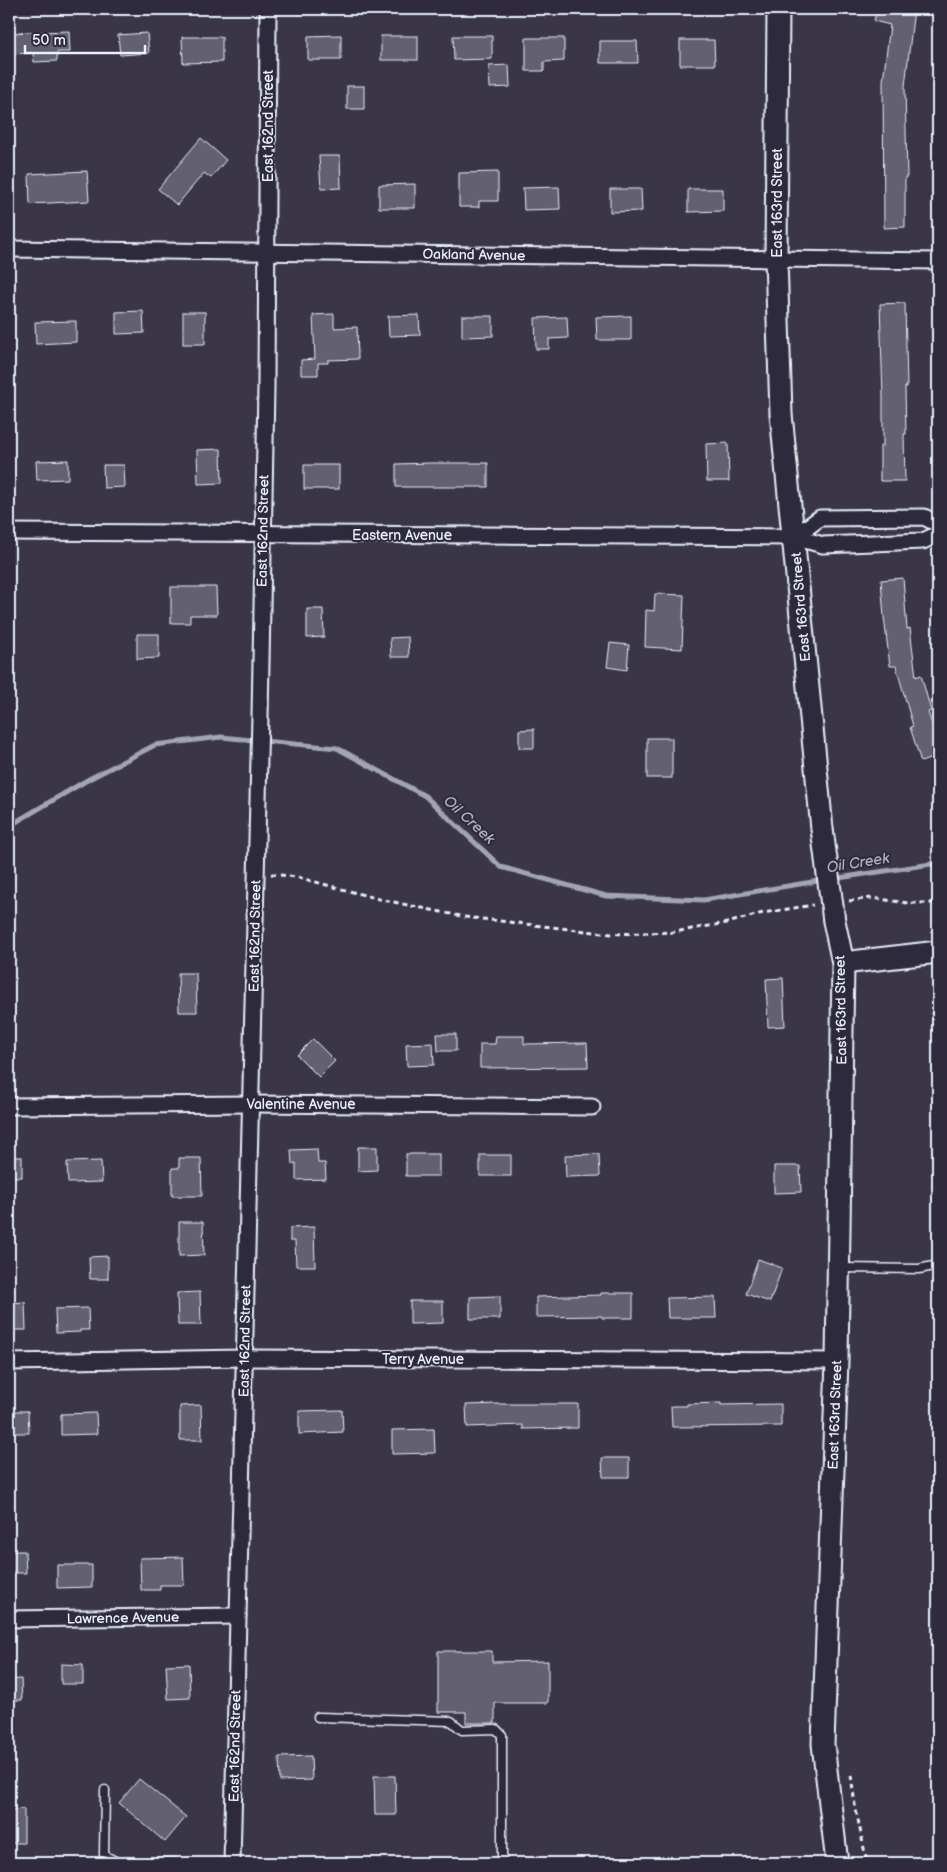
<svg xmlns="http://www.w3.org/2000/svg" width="947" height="1872" viewBox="0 0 947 1872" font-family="'Balsamiq Sans',sans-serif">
<rect width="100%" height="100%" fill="#3a3648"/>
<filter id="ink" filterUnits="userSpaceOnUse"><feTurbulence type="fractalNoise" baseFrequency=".02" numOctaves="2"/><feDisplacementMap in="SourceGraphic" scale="10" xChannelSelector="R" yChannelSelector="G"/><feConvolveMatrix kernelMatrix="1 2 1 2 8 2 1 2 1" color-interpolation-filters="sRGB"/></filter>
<g filter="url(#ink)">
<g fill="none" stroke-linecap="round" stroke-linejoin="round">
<g stroke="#a2a6b1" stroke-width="5">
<polyline points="9,826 89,779 155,745 221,737 337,748 425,796 501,867 606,896 704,900 824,880"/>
<polyline points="832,879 938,863"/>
</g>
</g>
<g fill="#636171" stroke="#e8f1f8">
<polygon points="877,9 914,9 905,86 907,177 905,177 905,227 884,228 883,81 890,25 874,21"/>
<polygon points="69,31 70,52 57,52 57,61 34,62 33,53 9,54 9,33"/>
<polygon points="147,33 149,53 120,55 118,35"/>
<polygon points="341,35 341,60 308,60 308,36"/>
<rect x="381" y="36" width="37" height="24"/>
<polygon points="453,36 492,36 492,59 454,60"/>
<polygon points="182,37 222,37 222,62 183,63"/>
<polygon points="526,38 564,38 564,61 544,62 544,71 526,71"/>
<polygon points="680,40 714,40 715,65 680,65"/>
<polygon points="600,41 637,41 638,63 600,63"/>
<polygon points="509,65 510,87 490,88 489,66"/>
<rect x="347" y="86" width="17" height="23"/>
<polygon points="201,138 226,160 211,178 204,173 177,205 158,189"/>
<polygon points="319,156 340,156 341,188 321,189"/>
<polygon points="87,171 89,201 30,204 29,174"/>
<polygon points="498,172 498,201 479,201 479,207 459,207 459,173"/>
<polygon points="415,184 415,208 379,208 379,185"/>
<polygon points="559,187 560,209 524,210 523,188"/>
<polygon points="610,189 641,189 642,211 610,212"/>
<polygon points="688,189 723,189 723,211 688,212"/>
<polygon points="905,303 907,387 905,387 906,434 904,434 905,481 880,481 880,446 883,446 883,398 880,304"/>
<polygon points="143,311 144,333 116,334 116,312"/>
<rect x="183" y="312" width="22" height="32"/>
<polygon points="334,314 334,328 357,327 358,359 328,360 328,363 318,363 318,375 301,375 301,360 315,359 313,315"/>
<polygon points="419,315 420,335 389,336 388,316"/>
<polygon points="462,316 493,316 493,336 462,337"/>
<polygon points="631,316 631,340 597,340 596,317"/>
<polygon points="567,317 568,338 549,339 549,349 536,349 535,318"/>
<polygon points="76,321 76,342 36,344 35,322"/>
<polygon points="728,443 729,481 707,481 706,444"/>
<polygon points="221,449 222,483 198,484 197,450"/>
<polygon points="68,460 68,479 37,480 36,461"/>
<polygon points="430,463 488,463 488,487 396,487 396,464"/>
<polygon points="103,465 124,465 125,487 104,488"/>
<rect x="304" y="465" width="35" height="24"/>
<polygon points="903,578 907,629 910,628 916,677 921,675 931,711 928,712 938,743 938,756 921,762 910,727 913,726 896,666 890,666 884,617 881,580"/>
<polygon points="171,587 216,587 217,615 190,615 190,623 171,623"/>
<polygon points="655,594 684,595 682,649 645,647 646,610 654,611"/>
<polygon points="307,609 323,609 324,637 307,638"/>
<polygon points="137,634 159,634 159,658 137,659"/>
<polygon points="408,637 409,657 391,657 390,638"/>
<polygon points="610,643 629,645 627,670 607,667"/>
<polygon points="534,729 534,748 519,748 519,730"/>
<rect x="647" y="738" width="25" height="40"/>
<polygon points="178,973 196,973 197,1012 179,1012"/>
<polygon points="783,978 785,1026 768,1027 766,979"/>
<polygon points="437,1034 456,1034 456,1051 438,1051"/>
<polygon points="496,1036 524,1036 524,1044 587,1043 588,1067 480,1068 480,1044 495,1044"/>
<polygon points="313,1039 335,1061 319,1077 297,1055"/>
<polygon points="433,1043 434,1065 407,1066 406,1044"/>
<polygon points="358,1147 377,1147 377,1170 358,1171"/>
<polygon points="317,1149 318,1163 325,1163 326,1179 296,1180 296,1163 292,1164 291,1150"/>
<rect x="406" y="1154" width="33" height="22"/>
<polygon points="599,1154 600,1176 566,1177 565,1155"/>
<rect x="480" y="1155" width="31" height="21"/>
<rect x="9" y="1157" width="13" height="20"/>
<polygon points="179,1158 201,1158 202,1196 172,1196 172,1168 179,1168"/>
<polygon points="101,1161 102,1182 68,1183 67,1162"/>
<polygon points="774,1166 800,1166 801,1192 774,1193"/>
<polygon points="179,1222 203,1222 204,1255 179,1256"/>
<polygon points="314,1227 315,1266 296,1266 295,1241 290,1241 290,1228"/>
<polygon points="108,1256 108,1279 90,1279 89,1257"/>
<polygon points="758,1259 782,1268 770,1302 746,1294"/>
<polygon points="200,1292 201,1325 178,1325 177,1293"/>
<polygon points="601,1293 633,1293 633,1318 602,1318 602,1316 536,1317 536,1297 601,1295"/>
<polygon points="500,1296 500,1319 470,1319 470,1297"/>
<polygon points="715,1297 716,1318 668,1318 667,1298"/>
<polygon points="410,1301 443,1301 443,1323 410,1324"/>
<polygon points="25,1302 26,1330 9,1330 9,1303"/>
<polygon points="88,1308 89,1330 80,1330 80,1332 56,1333 55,1309"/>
<polygon points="721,1403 721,1405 781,1404 781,1426 672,1427 671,1406 687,1406 687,1404"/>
<polygon points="500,1404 578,1404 578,1428 523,1429 523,1425 467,1427 466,1405"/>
<polygon points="201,1405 202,1440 180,1440 180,1406"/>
<polygon points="342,1410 343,1432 299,1434 299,1411"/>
<polygon points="9,1411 28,1411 29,1433 9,1433"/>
<polygon points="96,1413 97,1434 61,1435 61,1414"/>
<polygon points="434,1429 435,1453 392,1454 392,1430"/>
<polygon points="602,1458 629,1458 629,1477 603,1477"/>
<polygon points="9,1551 25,1551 26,1573 9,1573"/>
<polygon points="183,1557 184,1585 160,1585 160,1590 141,1590 140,1558"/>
<polygon points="57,1565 92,1565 92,1587 57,1588"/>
<polygon points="438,1651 492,1651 492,1662 548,1661 548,1703 495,1703 495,1723 466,1723 466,1712 438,1712"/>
<polygon points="61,1664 83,1665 83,1684 61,1684"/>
<polygon points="189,1664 190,1698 168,1699 166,1665"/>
<polygon points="21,1679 22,1700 9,1700 9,1680"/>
<polygon points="311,1756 312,1780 280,1781 279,1757"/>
<polygon points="374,1776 395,1776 396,1815 375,1815"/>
<polygon points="139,1779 186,1817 165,1842 119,1803"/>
<polygon points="24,1809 24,1843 9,1843 9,1810"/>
</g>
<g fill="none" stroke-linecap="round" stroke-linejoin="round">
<g stroke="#e8f1f8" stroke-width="11">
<g id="lane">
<polyline points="841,1268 919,1269 938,1265"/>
<polyline points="318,1717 451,1721 462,1730 496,1729 502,1735 502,1863"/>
<polyline points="105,1790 104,1855 117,1862 175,1863"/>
</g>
</g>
<g stroke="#e8f1f8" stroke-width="19">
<g id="street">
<polyline points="9,249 938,261"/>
<polyline points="9,532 794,537 823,545 923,541 938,534"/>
<polyline points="794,537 820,518 924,517 938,524"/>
<polyline points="9,1106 250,1104 592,1107"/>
<polyline points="9,1362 244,1358 837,1361"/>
<polyline points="9,1619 238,1616"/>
<polyline points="232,1863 260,717 266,388 268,9"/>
</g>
</g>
<g stroke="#e8f1f8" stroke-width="25">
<g id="secondary">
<polyline points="778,9 776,258 781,414 822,829"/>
<polyline points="834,921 843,963 837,1361 823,1744 837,1863"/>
<polyline points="843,963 938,952"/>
</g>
</g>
<g stroke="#e8f1f8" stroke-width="3" stroke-dasharray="5 4" stroke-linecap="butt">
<polyline points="271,874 297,877 379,899 465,917 612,934 674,932 727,923 763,913 813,905"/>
<polyline points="849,901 872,898 908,903 938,903"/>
<polyline points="851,1775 855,1805 867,1863"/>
</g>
<use href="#lane" stroke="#2f2a3d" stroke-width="8"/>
<use href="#street" stroke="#2f2a3d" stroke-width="15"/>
<use href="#secondary" stroke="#2f2a3d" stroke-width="21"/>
<g stroke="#e8f1f8" stroke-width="25" stroke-linecap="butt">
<polyline id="secondary-bridge" points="822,829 834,921"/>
</g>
<use href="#secondary-bridge" stroke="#2f2a3d" stroke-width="21"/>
</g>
</g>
<g text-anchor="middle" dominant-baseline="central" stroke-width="4" stroke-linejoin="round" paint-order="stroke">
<g font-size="14" fill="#e8f1f8" stroke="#2f2a3d">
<text transform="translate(268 126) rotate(-90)">East 162nd Street</text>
<text transform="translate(777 203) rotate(-90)">East 163rd Street</text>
<text transform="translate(474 255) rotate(1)">Oakland Avenue</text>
<text transform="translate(263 531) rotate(-89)">East 162nd Street</text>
<text x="402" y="535">Eastern Avenue</text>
<text transform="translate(801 607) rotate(-95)">East 163rd Street</text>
<text transform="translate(255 936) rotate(-89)">East 162nd Street</text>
<text transform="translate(841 1010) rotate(-91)">East 163rd Street</text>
<text x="301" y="1104">Valentine Avenue</text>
<text transform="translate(245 1341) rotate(-89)">East 162nd Street</text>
<text x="423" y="1359">Terry Avenue</text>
<text transform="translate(835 1415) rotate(-88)">East 163rd Street</text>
<text transform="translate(123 1618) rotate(-1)">Lawrence Avenue</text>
<text transform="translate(235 1746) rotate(-89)">East 162nd Street</text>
</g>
<g font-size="15" font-style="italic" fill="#aeb2bd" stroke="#2f2a3d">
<text transform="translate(469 820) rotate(43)">Oil Creek</text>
<text transform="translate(858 863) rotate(-9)">Oil Creek</text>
</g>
</g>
<rect width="947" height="1872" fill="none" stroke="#2f2a3d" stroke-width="30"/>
<rect x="15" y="15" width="917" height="1842" fill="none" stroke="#e8f1f8" stroke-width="2" filter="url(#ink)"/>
<path d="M25 45v8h120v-8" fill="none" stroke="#e8f1f8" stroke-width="2.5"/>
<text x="32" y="45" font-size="15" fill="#e8f1f8" stroke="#2f2a3d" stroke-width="4" paint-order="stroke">50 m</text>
</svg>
